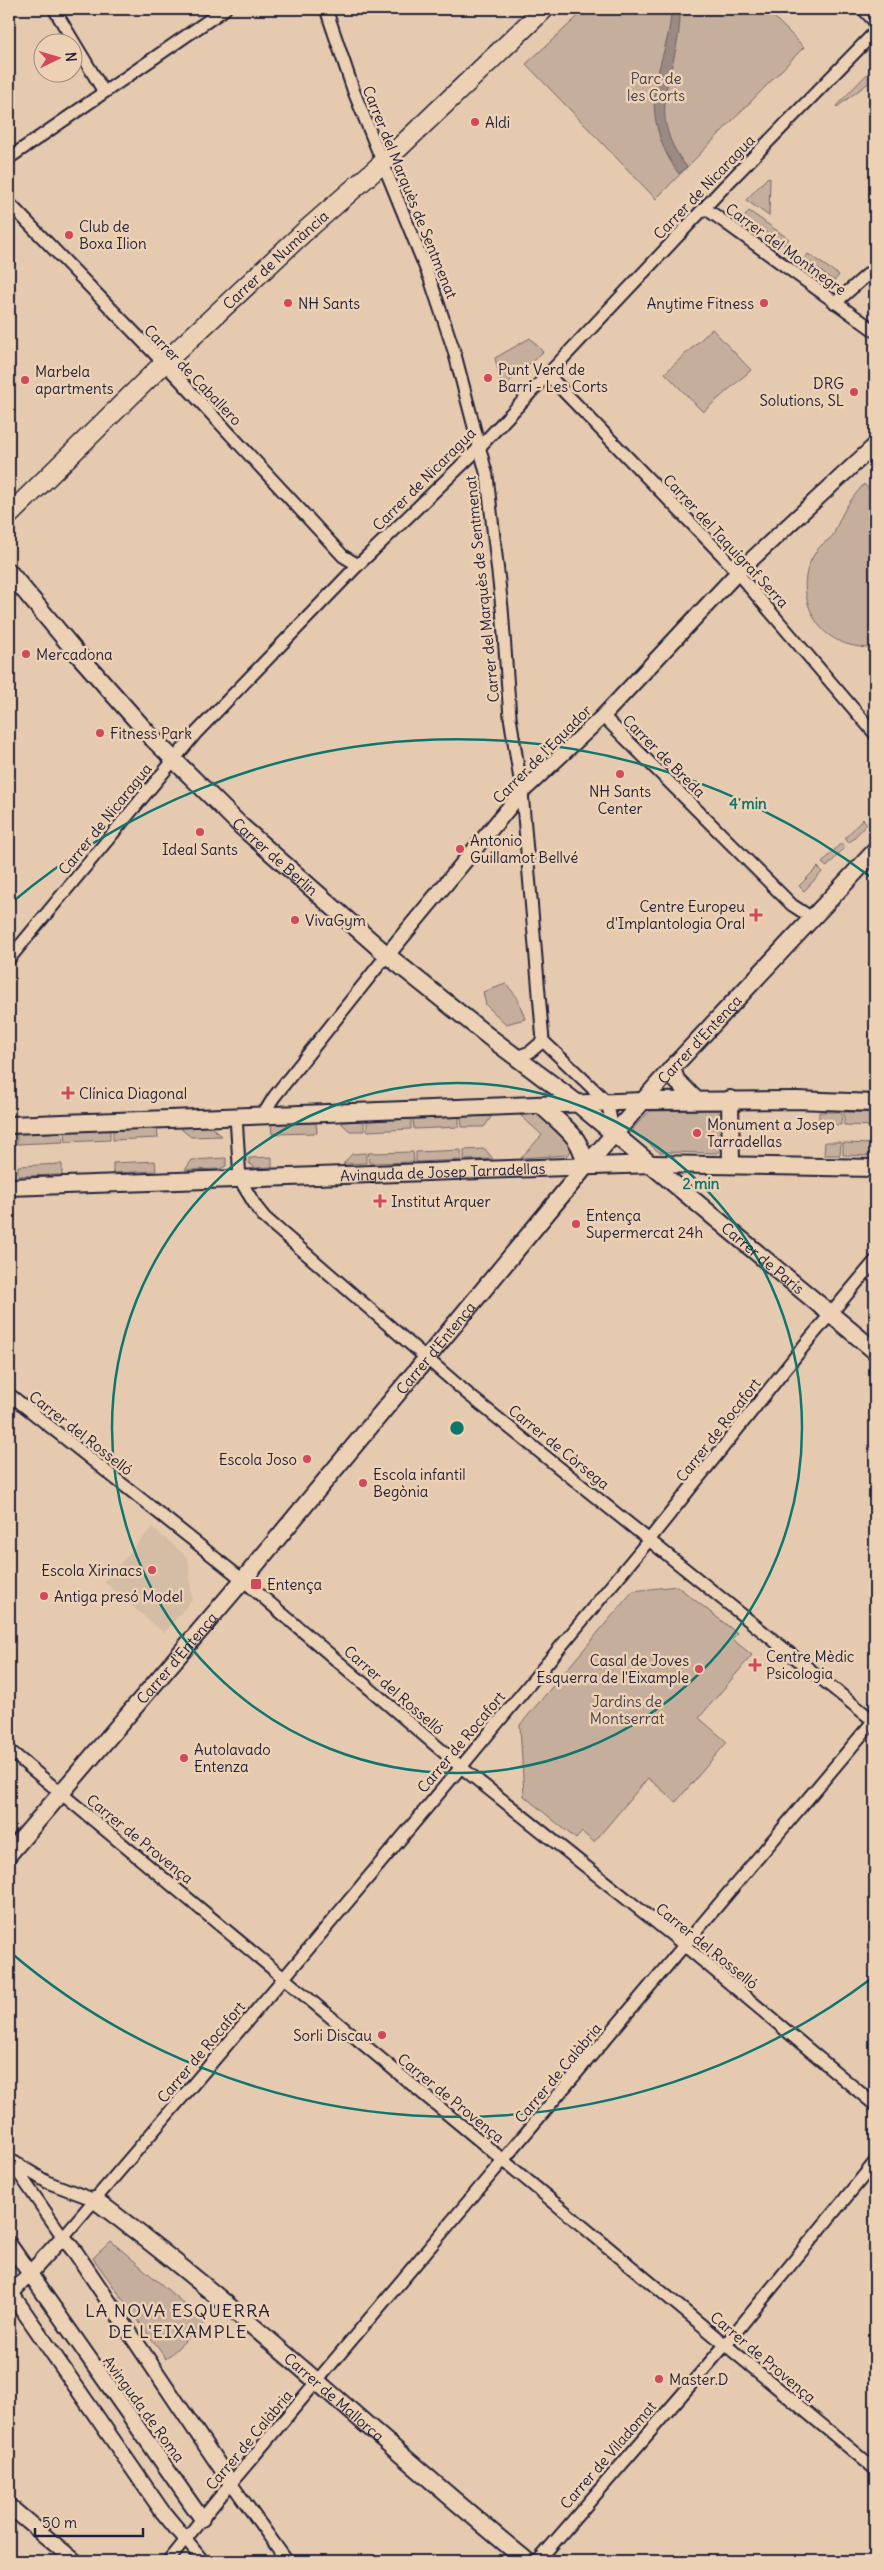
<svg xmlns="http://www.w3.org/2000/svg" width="884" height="2570" viewBox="0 0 884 2570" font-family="Delius,sans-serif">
<rect width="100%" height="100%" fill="#e5caaf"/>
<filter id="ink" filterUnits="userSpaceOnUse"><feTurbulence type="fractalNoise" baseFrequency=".02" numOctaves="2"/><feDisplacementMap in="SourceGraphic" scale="10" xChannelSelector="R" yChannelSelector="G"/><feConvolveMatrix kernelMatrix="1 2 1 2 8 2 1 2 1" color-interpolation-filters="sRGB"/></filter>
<g filter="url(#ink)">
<polygon fill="#d4bca5" points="152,1527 188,1558 192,1600 164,1633 104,1582"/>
<g fill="#c5ae9c" stroke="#74686c">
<polygon points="586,9 766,9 804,47 656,199 526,64"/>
<polygon points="875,66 875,78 837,107 836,106"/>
<polygon points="768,177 770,178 769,216 746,200"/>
<polygon points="749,211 789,239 784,245 744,218"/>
<polygon points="808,254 839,275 834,281 804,259"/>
<polygon points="712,329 751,370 703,412 665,373"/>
<polygon points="530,338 543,352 502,388 495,358"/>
<path d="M864 484 875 496V658L873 648C852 648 830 641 818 624 802 601 800 572 818 549 822 543 832 539 834 533 844 509 847 504 864 484Z"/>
<polygon points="863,819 867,824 849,843 845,838"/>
<polygon points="841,843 845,847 827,867 822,863"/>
<polygon points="818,867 822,872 804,891 799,886"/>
<polygon points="506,984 517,997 525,1019 506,1024 486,1005 483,992"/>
<polygon points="717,1110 722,1116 721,1149 717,1153 659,1152 633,1131 634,1127 650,1111"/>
<polygon points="819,1112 842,1112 841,1125 819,1124"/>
<polygon points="844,1112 875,1113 875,1126 844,1125"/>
<polygon points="541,1114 574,1147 567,1155 521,1158 542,1135 520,1115"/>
<polygon points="492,1116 484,1127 462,1127 461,1117"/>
<polygon points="459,1117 459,1127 414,1129 413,1119"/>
<polygon points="411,1119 411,1129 367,1131 367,1121"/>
<polygon points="364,1121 364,1131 350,1131 342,1124 342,1122"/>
<polygon points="316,1123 317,1133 272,1134 271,1124"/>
<polygon points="210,1126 222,1136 191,1137 182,1130 182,1128"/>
<polygon points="157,1128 158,1138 113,1140 113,1130"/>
<polygon points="110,1130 110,1140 66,1142 65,1131"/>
<polygon points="62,1132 63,1142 17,1144 17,1134"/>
<polygon points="825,1142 841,1142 840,1155 824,1155"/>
<polygon points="843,1143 875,1144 875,1156 843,1155"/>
<polygon points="485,1149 493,1159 464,1160 464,1150"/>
<polygon points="461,1150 461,1160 416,1162 416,1152"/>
<polygon points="413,1152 414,1162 369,1163 368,1153"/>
<polygon points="366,1153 366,1163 343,1164 352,1154"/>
<polygon points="272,1157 272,1167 255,1168 249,1163 249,1158"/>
<polygon points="226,1158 226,1166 220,1169 185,1170 192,1160"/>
<polygon points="155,1161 156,1171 113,1173 113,1163"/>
<polygon points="62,1164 62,1175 18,1176 18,1166"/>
<polygon points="677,1586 737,1633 732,1639 752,1655 699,1718 727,1742 676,1802 648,1778 594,1842 582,1832 576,1839 524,1796 520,1725 633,1591"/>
<polygon points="111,2241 205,2322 166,2359 93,2258"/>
</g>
<path fill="#9b8983" stroke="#6b6066" d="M671 9H680C682 70 640 109 687 167L679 174C661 150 651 119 655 88 659 61 671 37 671 9Z"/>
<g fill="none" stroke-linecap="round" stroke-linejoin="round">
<g stroke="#22223b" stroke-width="15">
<g id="minor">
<polyline points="54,9 104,92"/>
<polyline points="326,9 354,92 430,279 454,351 487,476 502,608 510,717 522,792 543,1041 607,1102 614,1133"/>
<polyline points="863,9 875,22"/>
<polyline points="9,158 225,9"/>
<polyline points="9,203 180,380 343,556 358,565"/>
<polyline points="705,208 875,331"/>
<polyline points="835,303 875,268"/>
<polyline points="548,375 722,555 875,734"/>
<polyline points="603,716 792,905 812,918"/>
<polyline points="9,959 196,733 358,565 472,455 724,187 875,32"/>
<polyline points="516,1057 530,1052 543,1041"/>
<polyline points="263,1115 274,1097 387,955"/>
<polyline points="236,1116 240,1180 257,1208 265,1218 469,1395 875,1722"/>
<polyline points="9,1394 243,1580 461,1767 678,1940 875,2105"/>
<polyline points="9,1750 875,2469"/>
<polyline points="9,2159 63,2237 283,1979 461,1767 649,1540 807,1342 875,1261"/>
<polyline points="14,2162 47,2182 95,2200"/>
<polyline points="231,2483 287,2561"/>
<polyline points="186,2540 203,2561"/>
<polyline points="168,2561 231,2483 875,1719"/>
<polyline points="538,2561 725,2345 875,2162"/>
</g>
</g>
<g stroke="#22223b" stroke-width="18">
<g id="tertiary">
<polyline points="387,955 522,792 603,716 737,573 875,445"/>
<polyline points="9,2244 202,2519"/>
<polyline points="9,2290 162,2511 186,2540"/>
<polyline points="11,2294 63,2237 76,2253 231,2483"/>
<polyline points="9,2506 75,2561"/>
</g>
</g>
<g stroke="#22223b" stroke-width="20">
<g id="secondary">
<path id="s1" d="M9 572 75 651 153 739 241 826 387 955 488 1036 577 1103 875 1351"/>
<polyline points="672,1068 676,1080 696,1100"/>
<polyline points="730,1099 731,1165"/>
<path d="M541 1105C562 1126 583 1136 585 1167"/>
<polyline points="9,1125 644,1101 797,1100 875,1103"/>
<path id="s2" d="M9 1187 652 1164 875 1168"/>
<path id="s3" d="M9 1854 243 1580 585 1167 672 1068 875 851"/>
<path id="s4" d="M95 2200C246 2312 382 2443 527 2561"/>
</g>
</g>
<g stroke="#22223b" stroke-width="22">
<g id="primary">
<path id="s5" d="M9 515 163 364 303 233 383 163 544 9"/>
</g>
</g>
<use href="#minor" stroke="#edd1b4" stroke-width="11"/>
<use href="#tertiary" stroke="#edd1b4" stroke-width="14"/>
<use href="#secondary" stroke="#edd1b4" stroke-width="16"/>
<use href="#primary" stroke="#edd1b4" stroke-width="19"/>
</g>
</g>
<g fill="none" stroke="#0f766e" stroke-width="2.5">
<circle cx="457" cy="1428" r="345"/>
<path d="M872 1978A689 689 0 0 1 10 1952M10 904A689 689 0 0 1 872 878"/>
</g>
<g fill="#d1495b" stroke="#edd1b4" stroke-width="2">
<circle cx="475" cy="122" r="5"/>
<circle cx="69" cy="235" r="5"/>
<circle cx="288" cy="303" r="5"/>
<circle cx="764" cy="303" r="5"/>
<circle cx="488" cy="378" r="5"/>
<circle cx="25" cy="380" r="5"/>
<circle cx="854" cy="392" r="5"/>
<circle cx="26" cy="654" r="5"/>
<circle cx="100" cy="733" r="5"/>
<circle cx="620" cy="774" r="5"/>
<circle cx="200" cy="832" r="5"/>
<circle cx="460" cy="849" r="5"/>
<path d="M753.5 907.5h5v5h5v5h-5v5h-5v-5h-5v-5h5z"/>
<circle cx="295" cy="920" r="5"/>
<path d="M65.5 1085.5h5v5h5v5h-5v5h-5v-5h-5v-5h5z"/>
<circle cx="697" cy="1133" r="5"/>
<path d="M377.5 1193.5h5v5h5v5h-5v5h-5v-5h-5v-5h5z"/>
<circle cx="576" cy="1224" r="5"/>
<circle cx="307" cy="1459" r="5"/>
<circle cx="363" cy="1483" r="5"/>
<circle cx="152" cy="1570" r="5"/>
<rect x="250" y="1578" width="12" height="12" rx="2.5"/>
<circle cx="44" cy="1596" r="5"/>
<path d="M752.5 1657.5h5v5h5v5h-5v5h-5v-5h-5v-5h5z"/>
<circle cx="699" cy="1669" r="5"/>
<circle cx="184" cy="1758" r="5"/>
<circle cx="382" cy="2035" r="5"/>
<circle cx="659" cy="2379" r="5"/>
</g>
<g text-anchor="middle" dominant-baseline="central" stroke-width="5" stroke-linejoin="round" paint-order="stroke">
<g font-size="15" fill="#433e4e" stroke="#edd1b4">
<text x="656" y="78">Parc de<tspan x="656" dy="17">les Corts</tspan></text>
<text x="627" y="1701">Jardins de<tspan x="627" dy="17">Montserrat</tspan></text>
</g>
<g font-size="15" fill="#22223b" stroke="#edd1b4" text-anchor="start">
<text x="485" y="122">Aldi</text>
<text x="79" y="226">Club de<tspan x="79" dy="17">Boxa Ilion</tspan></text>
<text x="298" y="303">NH Sants</text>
<text x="754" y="303" text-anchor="end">Anytime Fitness</text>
<text x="498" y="369">Punt Verd de<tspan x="498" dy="17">Barri - Les Corts</tspan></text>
<text x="35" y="371">Marbela<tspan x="35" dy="17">apartments</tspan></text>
<text x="844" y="383" text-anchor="end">DRG<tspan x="844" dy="17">Solutions, SL</tspan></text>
<text x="36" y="654">Mercadona</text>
<text x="110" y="733">Fitness Park</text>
<text x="620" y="791" text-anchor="middle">NH Sants<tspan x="620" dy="17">Center</tspan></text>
<text x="470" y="840">Antonio<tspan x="470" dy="17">Guillamot Bellvé</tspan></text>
<text x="200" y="849" text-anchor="middle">Ideal Sants</text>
<text x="745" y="906" text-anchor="end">Centre Europeu<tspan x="745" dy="17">d'Implantologia Oral</tspan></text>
<text x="305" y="920">VivaGym</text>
<text x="79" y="1093">Clínica Diagonal</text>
<text x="707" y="1124">Monument a Josep<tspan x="707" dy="17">Tarradellas</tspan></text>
<text x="391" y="1201">Institut Arquer</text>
<text x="586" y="1215">Entença<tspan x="586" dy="17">Supermercat 24h</tspan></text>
<text x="297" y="1459" text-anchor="end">Escola Joso</text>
<text x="373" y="1474">Escola infantil<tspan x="373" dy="17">Begònia</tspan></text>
<text x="142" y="1570" text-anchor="end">Escola Xirinacs</text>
<text x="267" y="1584">Entença</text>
<text x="54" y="1596">Antiga presó Model</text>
<text x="766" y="1656">Centre Mèdic<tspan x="766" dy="17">Psicologia</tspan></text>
<text x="689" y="1660" text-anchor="end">Casal de Joves<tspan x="689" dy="17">Esquerra de l'Eixample</tspan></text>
<text x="194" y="1749">Autolavado<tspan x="194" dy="17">Entenza</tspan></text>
<text x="372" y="2035" text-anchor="end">Sorli Discau</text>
<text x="669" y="2379">Master.D</text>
</g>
<g font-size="15" fill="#22223b" stroke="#edd1b4">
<text transform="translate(704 187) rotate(-46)">Carrer de Nicaragua</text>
<text transform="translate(410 192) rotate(68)">Carrer del Marquès de Sentmenat</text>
<text transform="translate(786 249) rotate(36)">Carrer del Montnegre</text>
<text stroke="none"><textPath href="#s5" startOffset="369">Carrer de Numància</textPath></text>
<text transform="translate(193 375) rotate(46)">Carrer de Caballero</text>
<text transform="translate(424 479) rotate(-45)">Carrer de Nicaragua</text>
<text transform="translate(726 541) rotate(47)">Carrer del Taquígraf Serra</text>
<text transform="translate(482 589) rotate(-96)">Carrer del Marquès de Sentmenat</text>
<text transform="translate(542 754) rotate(-45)">Carrer de l'Equador</text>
<text transform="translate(664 756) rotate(45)">Carrer de Breda</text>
<text transform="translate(105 819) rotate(-51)">Carrer de Nicaragua</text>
<text stroke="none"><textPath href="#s1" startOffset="390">Carrer de Berlín</textPath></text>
<text stroke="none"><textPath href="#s3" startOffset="1068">Carrer d'Entença</textPath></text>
<text stroke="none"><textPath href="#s2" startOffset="434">Avinguda de Josep Tarradellas</textPath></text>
<text stroke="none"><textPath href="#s1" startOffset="1022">Carrer de París</textPath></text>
<text stroke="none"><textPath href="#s3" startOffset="662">Carrer d'Entença</textPath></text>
<text transform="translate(718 1430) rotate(-52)">Carrer de Rocafort</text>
<text transform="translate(81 1433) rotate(38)">Carrer del Rosselló</text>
<text transform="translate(559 1447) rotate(39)">Carrer de Còrsega</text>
<text stroke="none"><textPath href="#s3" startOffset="258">Carrer d'Entença</textPath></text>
<text transform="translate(394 1690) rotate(41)">Carrer del Rosselló</text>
<text transform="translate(461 1742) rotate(-50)">Carrer de Rocafort</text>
<text transform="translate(140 1839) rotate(39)">Carrer de Provença</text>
<text transform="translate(707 1946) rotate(39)">Carrer del Rosselló</text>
<text transform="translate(201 2052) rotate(-50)">Carrer de Rocafort</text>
<text transform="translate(558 2073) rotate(-50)">Carrer de Calàbria</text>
<text transform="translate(451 2098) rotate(39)">Carrer de Provença</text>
<text transform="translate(763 2357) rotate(40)">Carrer de Provença</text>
<text stroke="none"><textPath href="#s4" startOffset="310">Carrer de Mallorca</textPath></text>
<text transform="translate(144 2409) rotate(54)">Avinguda de Roma</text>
<text transform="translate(249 2440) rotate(-50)">Carrer de Calàbria</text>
<text transform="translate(608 2455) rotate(-49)">Carrer de Viladomat</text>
</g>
<g font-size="18" letter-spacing="1" fill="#22223b" stroke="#edd1b4">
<text x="178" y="2310">LA NOVA ESQUERRA<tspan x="178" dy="21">DE L'EIXAMPLE</tspan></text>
</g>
</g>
<circle cx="457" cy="1428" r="8" fill="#0f766e" stroke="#edd1b4" stroke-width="2.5"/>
<g font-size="15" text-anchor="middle" font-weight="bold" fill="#0f766e" stroke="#edd1b4" stroke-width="5" stroke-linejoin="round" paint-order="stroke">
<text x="748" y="809">4 min</text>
<text x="701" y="1189">2 min</text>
</g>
<rect width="884" height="2570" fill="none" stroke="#edd1b4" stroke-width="30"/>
<rect x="15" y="15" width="854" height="2540" fill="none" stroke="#22223b" stroke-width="2" filter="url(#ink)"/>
<g transform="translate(58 58) rotate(85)"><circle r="24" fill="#edd1b4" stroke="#9c8b84"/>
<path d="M0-4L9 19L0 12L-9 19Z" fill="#d1495b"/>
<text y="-8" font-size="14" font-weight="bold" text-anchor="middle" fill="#22223b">N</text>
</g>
<path d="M35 2528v8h108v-8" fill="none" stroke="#22223b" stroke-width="2.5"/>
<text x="42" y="2528" font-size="15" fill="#22223b" stroke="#edd1b4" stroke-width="4" paint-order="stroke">50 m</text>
</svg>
